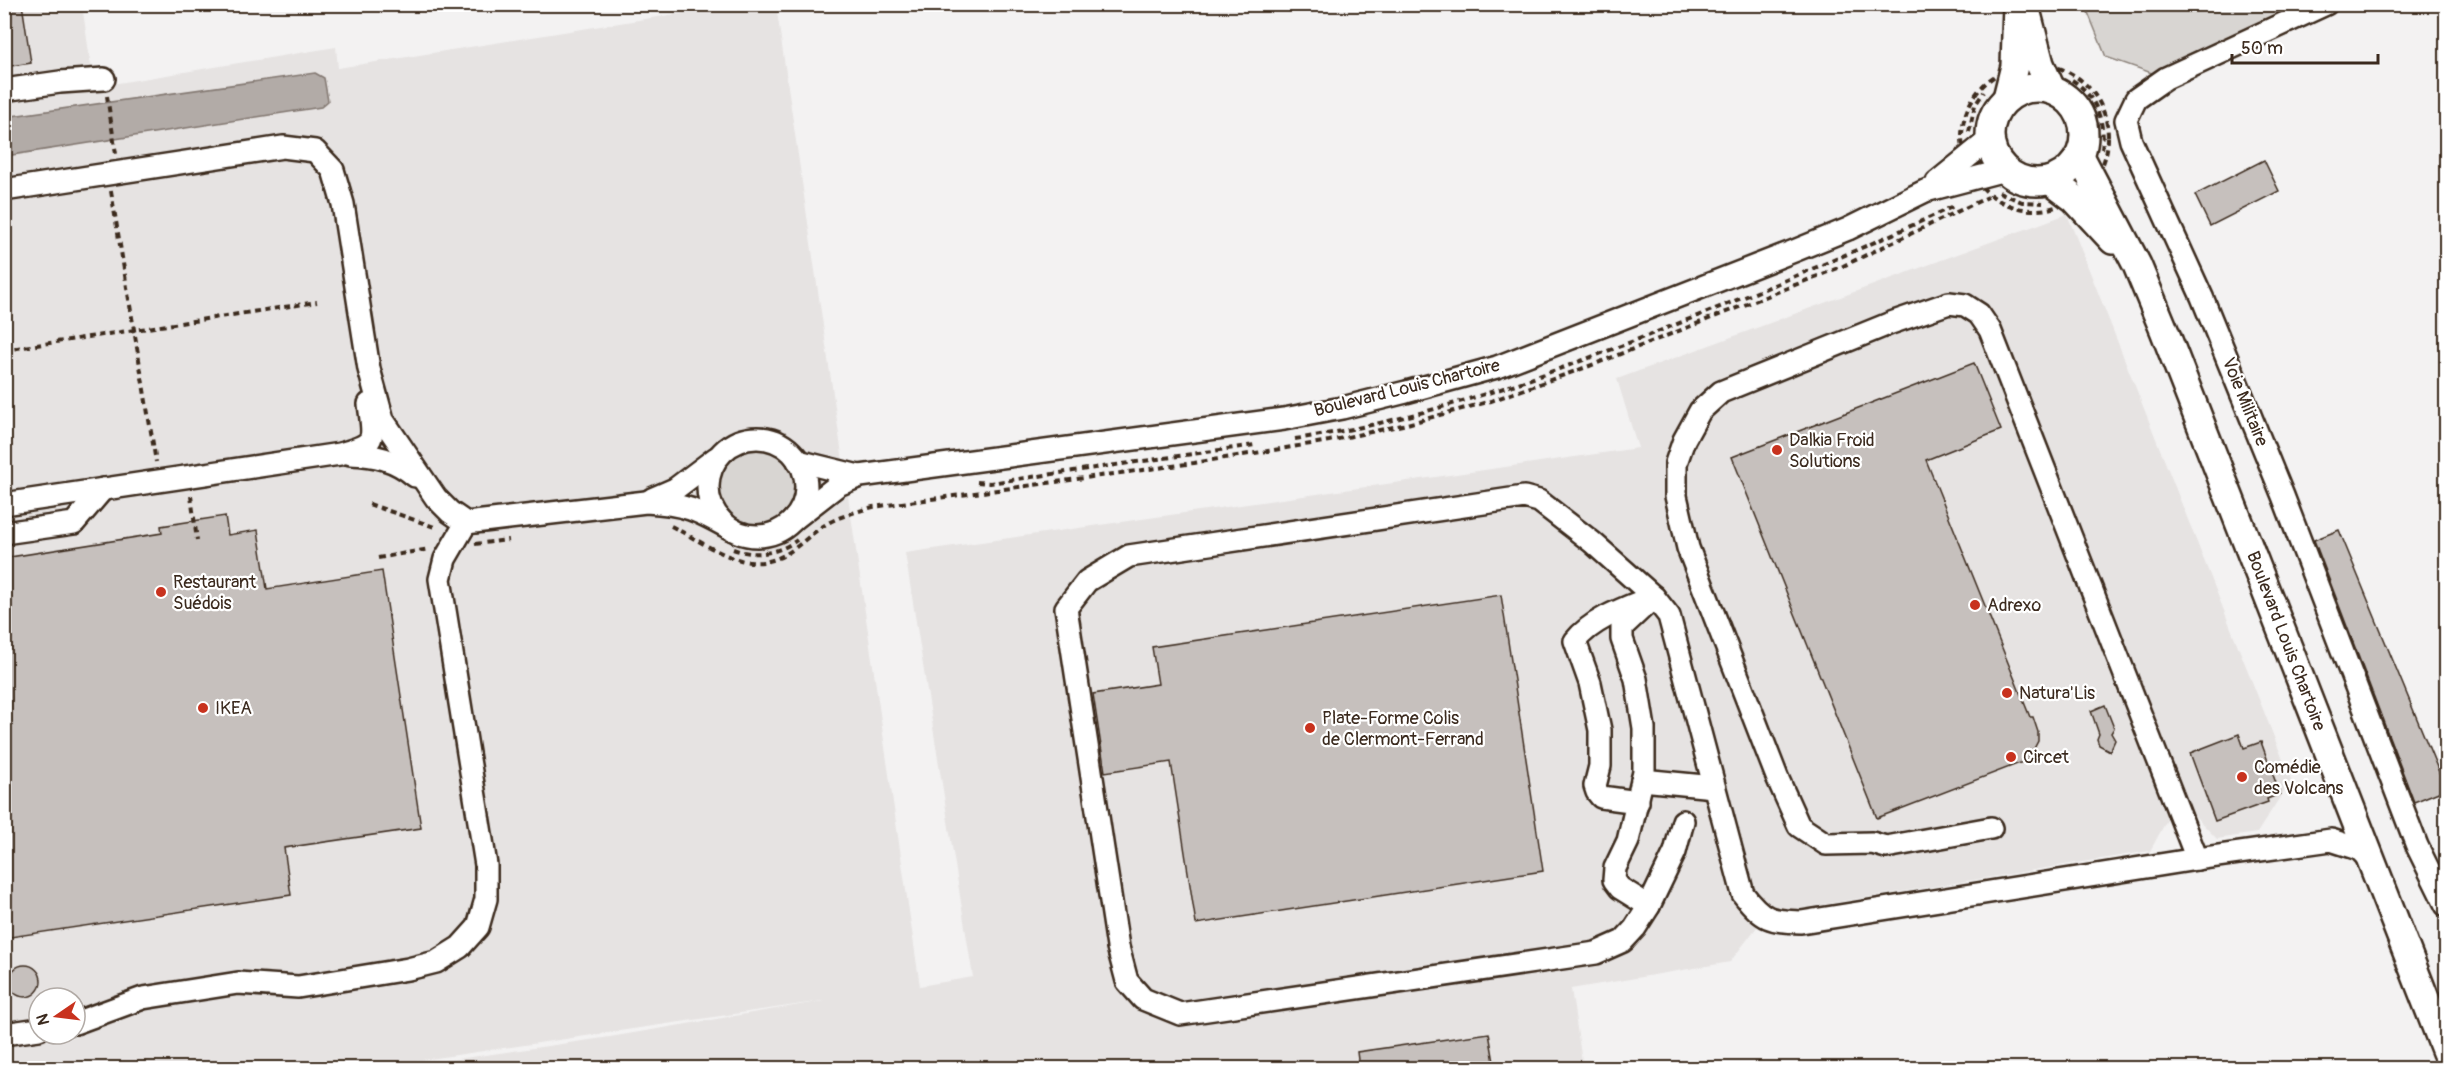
<svg xmlns="http://www.w3.org/2000/svg" width="2451" height="1073" viewBox="0 0 2451 1073" font-family="Pangolin,sans-serif">
<rect width="100%" height="100%" fill="#f3f2f2"/>
<filter id="ink" filterUnits="userSpaceOnUse"><feTurbulence type="fractalNoise" baseFrequency=".0167" numOctaves="2"/><feDisplacementMap in="SourceGraphic" scale="12" xChannelSelector="R" yChannelSelector="G"/><feConvolveMatrix kernelMatrix="1 2 1 2 8 2 1 2 1" color-interpolation-filters="sRGB"/></filter>
<g filter="url(#ink)">
<path fill="#e6e3e2" fill-rule="evenodd" d="M5 5H82L94 87 336 47 338 68 732 5H776L920 986 973 977 905 553 1638 448 1617 379 2067 214 2291 780 2257 833 2217 839 2188 809 2168 818 2150 851 1767 914 1730 962 1571 989 1583 1068H395L610 1037 829 1000 369 1068H5ZM39 998H75V1034H39Z"/>
<g fill="#d8d5d2" stroke="#8a8078" stroke-width="1.5">
<polygon points="2085,5 2326,5 2166,78 2106,57"/>
<circle cx="756" cy="487" r="40"/>
</g>
<polygon fill="#b2aba7" stroke="#827770" stroke-width="1.5" points="315,73 324,78 328,101 321,107 5,156 5,117"/>
<g fill="#c6c0bd" stroke="#3b2a1e" stroke-width="1.5">
<polygon points="4,4 22,4 31,63 4,67"/>
<polygon points="2264,160 2279,191 2210,226 2195,195"/>
<polygon points="1974,363 2001,430 1926,460 2030,717 2033,717 2038,732 2038,741 2028,760 1877,818 1732,457"/>
<polygon points="225,516 228,535 258,530 267,589 382,571 421,828 284,848 291,895 4,938 4,558 162,533 161,526"/>
<polygon points="2339,530 2446,789 2414,802 2314,540"/>
<polygon points="1501,595 1543,871 1196,924 1171,762 1105,772 1093,694 1158,684 1152,647"/>
<polygon points="2105,705 2114,728 2111,733 2115,740 2110,751 2099,745 2097,739 2099,734 2091,711"/>
<polygon points="2239,734 2244,748 2261,742 2280,794 2267,799 2268,802 2215,821 2190,753"/>
<circle cx="25" cy="981" r="16"/>
<polygon points="1489,1033 1495,1068 1359,1068 1357,1052"/>
</g>
<g fill="none" stroke-linecap="round" stroke-linejoin="round">
<g stroke="#3b2a1e" stroke-width="26">
<g id="minor">
<polyline points="2326,4 2166,78 2136,99 2126,120 2131,141 2202,297 2283,496 2417,846 2446,905"/>
<polyline points="4,90 60,82 104,79"/>
<polyline points="1937,182 1990,139"/>
<path d="M4 190 283 147 315 151 333 170 343 204 369 369 383 420 436 498 450 512 466 523 646 502C686 504 697 510 731 529"/>
<circle cx="757" cy="487" r="49"/>
<path d="M350 454C375 455 395 459 415 476"/>
<polyline points="798,461 859,476"/>
<polyline points="652,499 675,489 716,458"/>
<path d="M4 504 340 454C377 443 374 442 369 404"/>
<polyline points="793,520 838,485 860,476 1284,419 1342,408 1406,392 1497,367 1794,251 1848,229 1925,191 2005,170"/>
<polyline points="4,533 74,523 103,489"/>
<polyline points="1642,780 1714,787"/>
<path d="M1638 802 1601 797 1597 792 1595 786 1600 766V730L1590 683 1575 641C1591 621 1619 610 1642 601"/>
<path d="M1683 821 1675 852 1649 906 1635 928 1623 941 1596 953 1180 1014 1143 999 1127 981 1118 947 1066 608 1087 581 1129 556 1524 497 1539 501 1592 542 1654 597 1669 616 1743 894C1763 920 1770 921 1801 922L2197 859 2331 840 2359 849 2372 862"/>
<polyline points="1991,828 1886,847 1872,843 1826,844 1799,826 1777,777 1688,548 1676,496 1676,463 1684,440 1700,411 1721,392 1891,323 1949,303 1965,305 1979,314 1990,330 2197,859"/>
<polyline points="1649,906 1620,888 1614,880 1615,868 1628,841 1644,772 1644,728 1636,679 1622,639 1622,627 1654,597"/>
<polyline points="75,1023 143,998 238,983 298,987 408,969 436,962 460,947 478,927 486,899 486,865 440,579 445,559 466,523"/>
<polyline points="4,1034 39,1029"/>
</g>
</g>
<g stroke="#3b2a1e" stroke-width="32">
<g id="major">
<polyline points="2026,10 2040,64 2051,89"/>
<circle cx="2037" cy="135" r="47"/>
<polyline points="2007,98 2015,66 2017,4"/>
<polyline points="2080,156 2137,265 2164,330 2446,1052"/>
<polyline points="2051,181 2075,199 2113,240"/>
</g>
</g>
<g stroke="#3b2a1e" stroke-width="4" stroke-dasharray="6 4.5" stroke-linecap="butt">
<circle cx="2035" cy="137" r="73"/>
<path d="M2072 80C2095 94 2106 123 2102 149"/>
<polyline points="107,96 116,154"/>
<polyline points="1969,132 1975,105 1984,92"/>
<polyline points="111,191 156,462"/>
<polyline points="1999,192 2022,202 2043,203"/>
<polyline points="4,350 317,302"/>
<path d="M1295 439C1426 420 1550 374 1672 326 1768 288 1863 249 1956 205"/>
<polyline points="977,482 990,483 1255,445"/>
<polyline points="191,496 197,540"/>
<polyline points="369,504 437,528"/>
<path d="M671 526C693 537 725 559 750 562 787 566 802 537 830 522 844 515 859 511 873 507L1194 463 1329 441 1407 424 1491 401 1595 364 1843 266 1988 197"/>
<polyline points="475,544 509,540"/>
<path d="M733 549C755 557 778 554 797 540"/>
<polyline points="378,558 429,549"/>
</g>
<use href="#minor" stroke="#fff" stroke-width="21"/>
<use href="#major" stroke="#fff" stroke-width="27"/>
</g>
</g>
<g fill="#c8321e" stroke="#fff" stroke-width="2">
<circle cx="1777" cy="450" r="6"/>
<circle cx="161" cy="592" r="6"/>
<circle cx="1975" cy="605" r="6"/>
<circle cx="2007" cy="693" r="6"/>
<circle cx="203" cy="708" r="6"/>
<circle cx="1310" cy="728" r="6"/>
<circle cx="2011" cy="757" r="6"/>
<circle cx="2242" cy="777" r="6"/>
</g>
<g text-anchor="middle" dominant-baseline="central" stroke-width="4.5" stroke-linejoin="round" paint-order="stroke">
<g font-size="18" fill="#3b2a1e" stroke="#fff">
<text transform="translate(1407 388) rotate(-14)">Boulevard Louis Chartoire</text>
<text transform="translate(2245 402) rotate(68)">Voie Militaire</text>
<text transform="translate(2286 641) rotate(69)">Boulevard Louis Chartoire</text>
</g>
<g font-size="18" fill="#3b2a1e" stroke="#fff" text-anchor="start">
<text x="1789" y="440">Dalkia Froid<tspan x="1789" dy="21">Solutions</tspan></text>
<text x="173" y="582">Restaurant<tspan x="173" dy="21">Suédois</tspan></text>
<text x="1987" y="605">Adrexo</text>
<text x="2019" y="693">Natura'Lis</text>
<text x="215" y="708">IKEA</text>
<text x="1322" y="718">Plate-Forme Colis<tspan x="1322" dy="21">de Clermont-Ferrand</tspan></text>
<text x="2023" y="757">Circet</text>
<text x="2254" y="767">Comédie<tspan x="2254" dy="21">des Volcans</tspan></text>
</g>
</g>
<rect width="2451" height="1073" fill="none" stroke="#fff" stroke-width="24"/>
<rect x="12" y="12" width="2427" height="1049" fill="none" stroke="#3b2a1e" stroke-width="2" filter="url(#ink)"/>
<g transform="translate(57 1016) rotate(256)"><circle r="28" fill="#ffffff" stroke="#b1aaa5" stroke-width="1.5"/>
<path d="M0-4.5L10 22L0 15L-10 22Z" fill="#c8321e"/>
<text y="-9" font-size="16" font-weight="bold" text-anchor="middle" fill="#3b2a1e">N</text>
</g>
<path d="M2232 54v9h146v-9" fill="none" stroke="#3b2a1e" stroke-width="3"/>
<text x="2241" y="54" font-size="18" fill="#3b2a1e" stroke="#ffffff" stroke-width="4.5" paint-order="stroke">50 m</text>
</svg>
